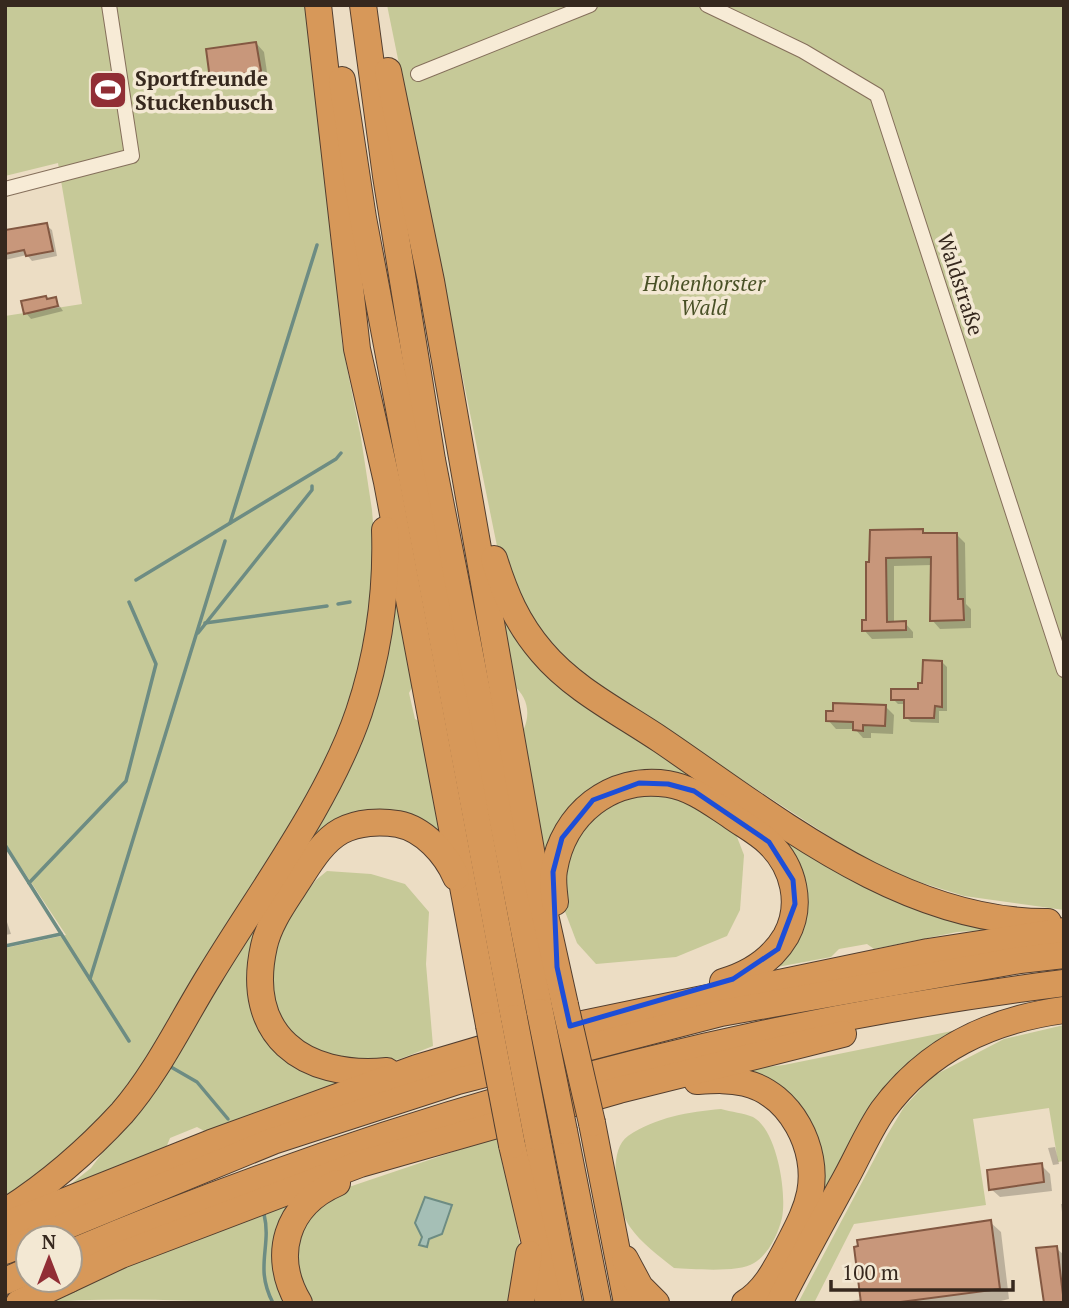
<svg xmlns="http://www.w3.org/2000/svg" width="1069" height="1308" viewBox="0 0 1069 1308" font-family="'PT Serif',serif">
<rect width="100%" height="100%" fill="#ecddc4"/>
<g fill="#c6c998">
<polygon points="5,5 309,5 342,343 361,438 372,510 376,561 367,666 329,762 117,1109 5,1205 5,948 66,935 5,843 5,316 82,304 58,163 5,176"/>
<polygon points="387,5 1064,5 1064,910 964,896 881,870 581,675 533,628 498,551"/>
<path d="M488 569 532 651 797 838 1001 929 957 932 874 949 867 944 839 949 831 957 772 968 801 873 698 785 607 784 547 883 523 731C531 714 528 697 513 685Z"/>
<polygon points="394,576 416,680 409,693 415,719 426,725 451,849 373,815 284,892 260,1013 347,1083 206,1132 197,1127 170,1138 166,1148 61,1192 91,1168 150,1089 318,818"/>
<polygon points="662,790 732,824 744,855 740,910 727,936 676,957 596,964 577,943 561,901 565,851 610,799"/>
<polygon points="327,871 371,874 405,884 429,912 426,964 433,1046 400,1059 374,1065 300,1048 274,1014 269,953 294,909 316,880"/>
<polygon points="1064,1025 1064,1161 1058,1162 1049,1108 973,1119 986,1205 854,1224 814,1303 798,1303 886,1137 904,1107 933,1076 1004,1039"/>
<polygon points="962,1029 924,1055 770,1303 817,1156 738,1070 784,1065"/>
<path d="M721 1109C731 1112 744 1113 753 1117 777 1130 787 1193 782 1218 778 1234 769 1254 754 1263 739 1273 693 1269 674 1268 659 1256 641 1243 630 1227 617 1208 606 1151 628 1136 656 1117 689 1112 721 1109Z"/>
<polygon points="497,1137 503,1167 508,1168 522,1258 514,1303 307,1303 290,1268 310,1212 343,1189"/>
<path d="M296 1200 291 1303C206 1303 122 1295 36 1303Z"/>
</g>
<polygon fill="#a5bfb6" stroke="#6d8c83" stroke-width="2" points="425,1197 452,1205 442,1234 429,1239 427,1247 419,1245 422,1237 415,1223"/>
<g fill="#0003">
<polygon points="256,43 264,52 268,79 220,86 212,78"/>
<polygon points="46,225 52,230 57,256 32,261 27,255 5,260 5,232"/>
<polygon points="55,299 63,311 31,319 26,313"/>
<polygon points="923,531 927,535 957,535 965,543 966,604 971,609 971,628 940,629 932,620 932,565 894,566 894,623 905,623 913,632 913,638 872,639 864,630 868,621 867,564"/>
<polygon points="942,662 947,667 947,711 939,711 939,723 911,722 906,717 906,704 898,704 893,699 920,691"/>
<polygon points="885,706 894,715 893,734 871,733 871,738 863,738 855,729 836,729 828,720"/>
<polygon points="5,916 11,934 5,935"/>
<polygon points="1055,1147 1059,1164 1053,1165 1048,1148"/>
<polygon points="1041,1165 1050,1174 1052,1191 1000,1197 991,1189"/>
<polygon points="1061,1204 1064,1204 1064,1221 1063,1220"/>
<polygon points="990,1222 1001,1232 1009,1299 993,1303 839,1303 862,1299"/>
<polygon points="1056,1248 1064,1255 1064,1303"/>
</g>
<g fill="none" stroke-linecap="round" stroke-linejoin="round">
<g stroke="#6d8c83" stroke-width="3.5">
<polyline points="230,523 317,245"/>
<polyline points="136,580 336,459 341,453"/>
<polyline points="338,604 350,602"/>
<polyline points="205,623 327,606"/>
<polyline points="198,633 312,490 312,486"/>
<polyline points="5,845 129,1041"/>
<polyline points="29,883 126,781 156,664 129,602"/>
<polyline points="5,946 61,934"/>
<polyline points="90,979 225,541"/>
<polyline points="171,1067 197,1082 228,1119"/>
<path d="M264 1214C272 1247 254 1267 273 1303"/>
</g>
</g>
<g fill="#c8977b" stroke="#835842" stroke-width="2">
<polygon points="256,42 261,71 210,79 206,49"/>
<polygon points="47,223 53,251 26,256 24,250 5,254 5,230"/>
<polygon points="46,296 47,299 56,297 58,306 24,314 21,301"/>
<polygon points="923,529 923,533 957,533 958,599 963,599 964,620 930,621 931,557 886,558 887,622 906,621 906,630 862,631 862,620 866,620 866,562 869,562 870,530"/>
<polygon points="923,660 942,661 942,707 935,706 934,718 904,718 904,700 891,700 891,689 918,689 918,683 922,683"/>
<polygon points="833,703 886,705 885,726 863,725 863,731 853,730 853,722 826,721 826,711 833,711"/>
<polygon points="1042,1163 1044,1182 989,1190 987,1170"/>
<polygon points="991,1220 1000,1289 893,1303 861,1303 854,1247 858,1246 857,1240"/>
<polygon points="1057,1246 1064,1303 1044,1303 1036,1248"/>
</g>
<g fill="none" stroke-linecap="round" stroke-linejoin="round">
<g stroke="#856f5b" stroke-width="16">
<g id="street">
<polyline points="707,5 803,51 877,95 1064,670"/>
<polyline points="418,74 590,5"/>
<polyline points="5,189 132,156 109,5"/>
</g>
</g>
<g stroke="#533e2f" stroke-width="28">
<g id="highway">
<polyline points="318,5 357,349 387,482 489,1025"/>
<polyline points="363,5 386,176 432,460 540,1012"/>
<polyline points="388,71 431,281 532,856 565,1005"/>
<polyline points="342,80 363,218 514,1018"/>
<path d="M494 559C505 594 517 623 542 652 573 689 621 713 661 740 776 818 902 923 1048 922"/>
<path d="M555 902C554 892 552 880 554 870 563 814 611 775 668 784 692 788 710 802 730 815 742 824 758 832 769 843 794 867 803 905 786 936 772 960 750 974 723 982"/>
<path d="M387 1071C303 1079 244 1035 264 946 269 923 284 903 296 884 308 866 321 842 341 831 358 822 380 821 398 824 424 829 446 854 456 877"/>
<path d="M697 1081C714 1080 729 1079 745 1083 791 1094 819 1149 810 1193 806 1213 796 1230 787 1248 776 1268 766 1290 745 1303"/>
<polyline points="592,1123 627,1303"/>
<polyline points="564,1131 598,1303"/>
<polyline points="537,1137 569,1303"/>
<polyline points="512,1145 549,1303"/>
<path d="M5 1212C49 1184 87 1151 122 1113 157 1073 182 1020 210 975 259 894 329 801 359 712 378 655 387 591 385 530"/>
<polyline points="5,1225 211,1143 417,1068 525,1036 928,952 1064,931"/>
<polyline points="37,1238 273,1141 458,1081 721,1013 1020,960 1064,955"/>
<polyline points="5,1251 28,1242"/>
<path d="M70 1253C388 1119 721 1026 1064 983"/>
<polyline points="625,1259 640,1287 656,1303"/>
<polyline points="70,1279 121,1255 360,1164 619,1090 843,1034"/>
<polyline points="5,1281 28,1271"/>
<polyline points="19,1303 68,1280"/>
<path d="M299 1303C271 1256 286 1205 337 1183"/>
<polyline points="521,1303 529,1254"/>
<path d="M779 1303C799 1263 821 1224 842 1185 856 1161 867 1133 883 1110 928 1049 990 1020 1064 1010"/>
</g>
</g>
<use href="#street" stroke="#f7ebd6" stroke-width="14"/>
<use href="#highway" stroke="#d79859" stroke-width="26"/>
<g stroke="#533e2f" stroke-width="28" stroke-linecap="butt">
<g id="highway-bridge">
<polyline points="565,1005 592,1123"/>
<polyline points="540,1012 564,1131"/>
<polyline points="514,1018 537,1137"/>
<polyline points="489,1025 512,1145"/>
</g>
</g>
<use href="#highway-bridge" stroke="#d79859" stroke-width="26"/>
</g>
<path fill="none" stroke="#1d4ed8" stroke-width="5" stroke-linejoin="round" d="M639 783 668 784 694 791 769 842 793 880 795 904 778 949 733 979 570 1026 557 967 553 872 562 838 593 800Z"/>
<defs>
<g id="stadium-square" transform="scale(2.0125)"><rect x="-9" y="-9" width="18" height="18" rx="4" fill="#912e35" stroke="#f3e8d3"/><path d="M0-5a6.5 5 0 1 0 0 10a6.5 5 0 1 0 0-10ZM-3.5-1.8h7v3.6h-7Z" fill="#fff"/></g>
</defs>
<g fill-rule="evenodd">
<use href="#stadium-square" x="108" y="90"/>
</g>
<g text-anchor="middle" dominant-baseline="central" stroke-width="7" stroke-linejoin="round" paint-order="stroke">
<g font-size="21" font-weight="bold" fill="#36281e" stroke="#f3e8d3" text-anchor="start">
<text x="135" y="78">Sportfreunde<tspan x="135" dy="24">Stuckenbusch</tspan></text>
</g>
<g font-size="21" font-style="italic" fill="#495126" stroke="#f3e8d3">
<text x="704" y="283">Hohenhorster<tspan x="704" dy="24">Wald</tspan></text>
</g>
<g font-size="21" fill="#36281e" stroke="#f3e8d3">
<text transform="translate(961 284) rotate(72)">Waldstraße</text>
</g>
</g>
<rect width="1069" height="1308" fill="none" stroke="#36281e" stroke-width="14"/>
<g transform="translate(49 1259)"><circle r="33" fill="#f3e8d3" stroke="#a79b8b" stroke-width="2"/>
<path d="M0-5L12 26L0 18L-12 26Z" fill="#912e35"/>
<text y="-10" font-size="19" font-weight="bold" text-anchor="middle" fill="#36281e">N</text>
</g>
<path d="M831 1280v10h182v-10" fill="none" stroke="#36281e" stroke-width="3.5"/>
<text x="842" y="1280" font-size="21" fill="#36281e" stroke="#f3e8d3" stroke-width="5" paint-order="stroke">100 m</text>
</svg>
